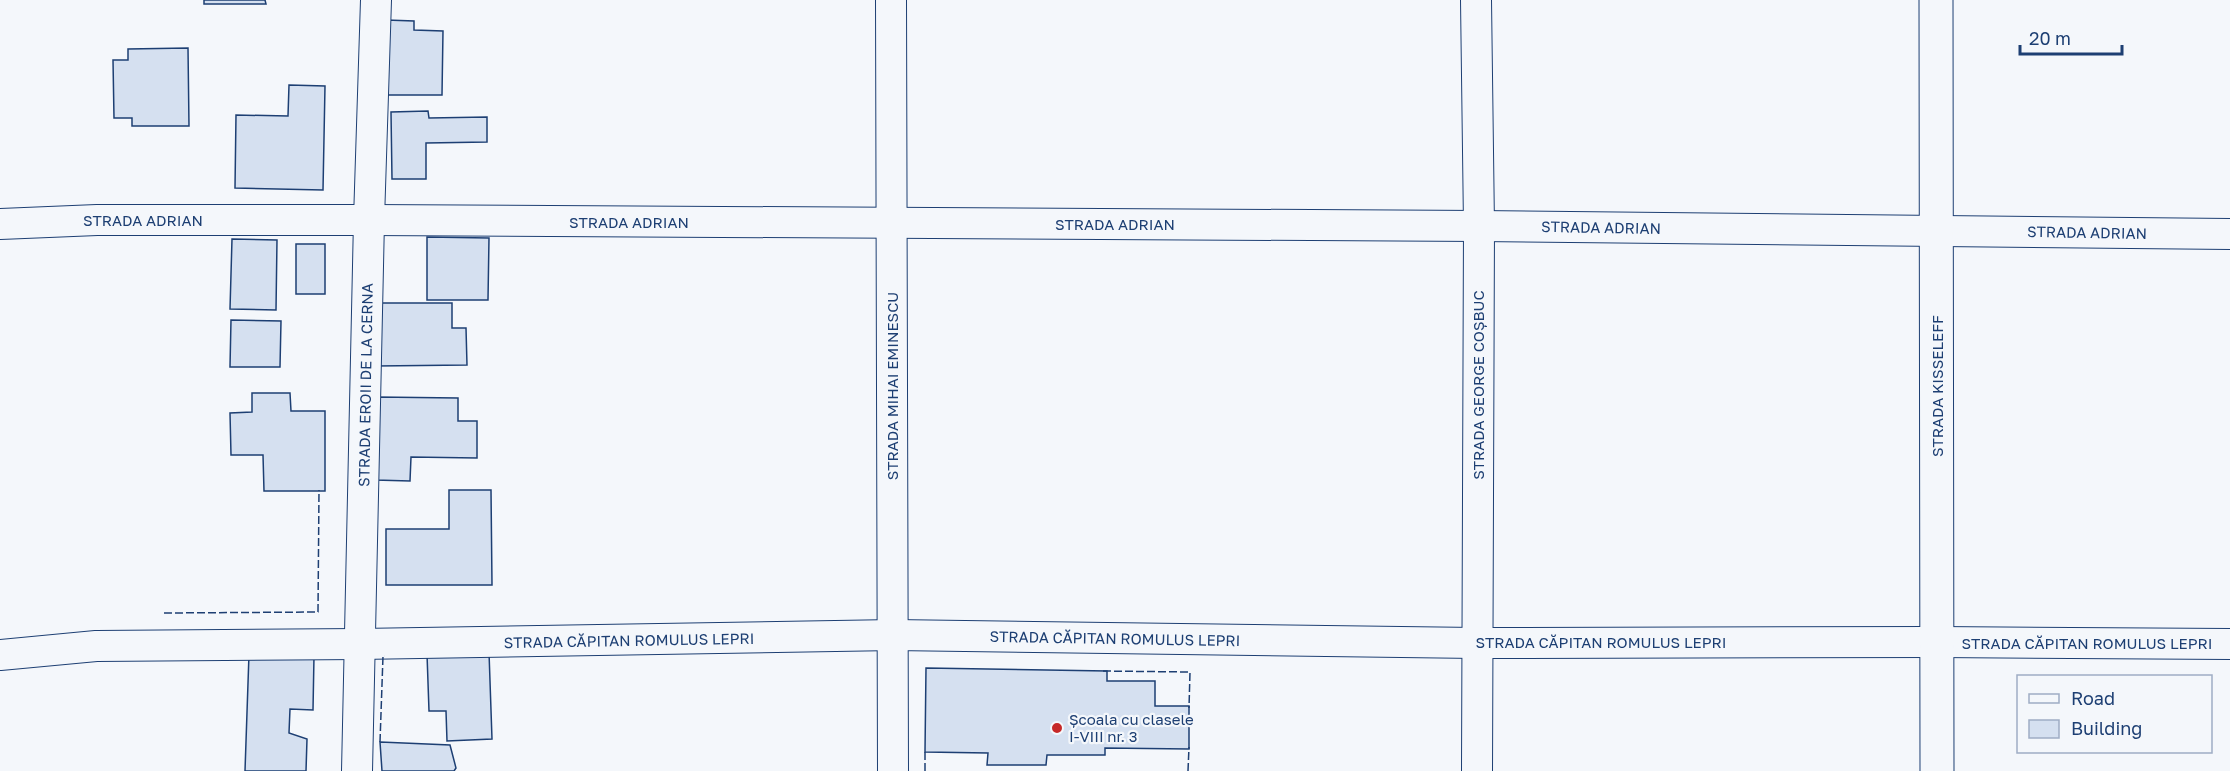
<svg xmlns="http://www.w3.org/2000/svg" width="2230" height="771" viewBox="0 0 2230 771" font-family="'Golos Text',sans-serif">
<rect width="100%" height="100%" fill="#f4f7fb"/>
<g fill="#d5e0f0" stroke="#1d3f73" stroke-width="1.5">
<polygon points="204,0 265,0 266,4 204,4"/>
<polygon points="386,20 414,21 414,30 443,31 442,95 385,95"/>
<polygon points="188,48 189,126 132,126 132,118 114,118 113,60 128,60 128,49"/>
<polygon points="289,85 325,86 323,190 235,188 236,115 288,116"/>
<polygon points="428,111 429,118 487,117 487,142 426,143 426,179 392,179 391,112"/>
<polygon points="427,237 489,238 488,300 427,300"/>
<polygon points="232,239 277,240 276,310 230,309"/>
<rect x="296" y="244" width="29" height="50"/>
<polygon points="376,303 452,303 452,328 466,328 467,365 376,366"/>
<polygon points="231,320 281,321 280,367 230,367"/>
<polygon points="252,393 290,393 291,411 325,411 325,491 264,491 263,455 231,455 230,413 252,412"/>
<polygon points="376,397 458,398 458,421 477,421 477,458 411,457 410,481 375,480"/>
<polygon points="449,490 491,490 492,585 386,585 386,529 449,529"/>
<polygon points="489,652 492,739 447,741 446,711 429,711 427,654"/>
<polygon points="249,654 314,656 313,710 290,709 289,733 307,739 306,771 245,771"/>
<polygon points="926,668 1107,671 1107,681 1155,681 1155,706 1189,706 1189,749 1105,748 1105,755 1047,755 1046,765 987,765 988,753 925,752"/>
<polygon points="380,742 450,745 456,768 454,771 382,771"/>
</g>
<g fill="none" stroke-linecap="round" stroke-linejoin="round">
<g stroke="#1d3f73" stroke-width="32">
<g id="minor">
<polyline points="891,0 893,771"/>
<polyline points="1476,0 1479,226 1477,771"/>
<polyline points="0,224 97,220 369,220 1479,226 2230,234"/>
<polyline points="0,655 96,646 360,644 894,635 1476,643 1938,642 2230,644"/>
<polyline points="357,771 369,220 376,0"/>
</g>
</g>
<g stroke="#1d3f73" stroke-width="35">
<polyline id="tertiary" points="1936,0 1937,771"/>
</g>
<use href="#minor" stroke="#f4f7fb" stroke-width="30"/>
<use href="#tertiary" stroke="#f4f7fb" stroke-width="33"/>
<g stroke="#1d3f73" stroke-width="1.5" stroke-dasharray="8 3" stroke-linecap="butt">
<polyline points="164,613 318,612 319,490"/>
<polyline points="1103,671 1190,672 1189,708"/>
<polyline points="380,742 383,656 385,656"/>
<polyline points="925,771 925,749"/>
<polyline points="1188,771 1189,747"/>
</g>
</g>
<circle fill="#c62828" stroke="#f4f7fb" stroke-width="2" cx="1057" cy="728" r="6"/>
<g text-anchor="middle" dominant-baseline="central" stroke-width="4.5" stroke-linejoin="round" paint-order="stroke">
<g font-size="15" fill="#1d3f73" stroke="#f4f7fb">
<text x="143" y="220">STRADA ADRIAN</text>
<text x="629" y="222">STRADA ADRIAN</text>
<text x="1115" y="224">STRADA ADRIAN</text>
<text transform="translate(1601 227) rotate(1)">STRADA ADRIAN</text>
<text transform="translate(2087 232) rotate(1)">STRADA ADRIAN</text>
<text transform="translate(365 385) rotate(-89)">STRADA EROII DE LA CERNA</text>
<text transform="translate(1478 385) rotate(-90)">STRADA GEORGE COȘBUC</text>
<text transform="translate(892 386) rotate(-90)">STRADA MIHAI EMINESCU</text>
<text transform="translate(1937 386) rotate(-90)">STRADA KISSELEFF</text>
<text transform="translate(1115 638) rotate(1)">STRADA CĂPITAN ROMULUS LEPRI</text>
<text transform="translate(629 640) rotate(-1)">STRADA CĂPITAN ROMULUS LEPRI</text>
<text x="1601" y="642">STRADA CĂPITAN ROMULUS LEPRI</text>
<text x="2087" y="643">STRADA CĂPITAN ROMULUS LEPRI</text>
</g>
<g font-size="15" fill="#1d3f73" stroke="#f4f7fb" text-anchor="start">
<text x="1069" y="719">Școala cu clasele<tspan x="1069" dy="17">I-VIII nr. 3</tspan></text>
</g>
</g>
<rect x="2017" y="675" width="195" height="78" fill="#f4f7fb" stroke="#9eadc5" stroke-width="1.5"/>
<rect x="2029" y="694" width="30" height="9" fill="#f4f7fb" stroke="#9eadc5" stroke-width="1.5"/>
<text x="2071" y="705" font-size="18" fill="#1d3f73">Road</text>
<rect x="2029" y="720" width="30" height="18" fill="#d5e0f0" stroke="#9eadc5" stroke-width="1.5"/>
<text x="2071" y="735" font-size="18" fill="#1d3f73">Building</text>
<path d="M2020 45v9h102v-9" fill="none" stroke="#1d3f73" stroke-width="3"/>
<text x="2029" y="45" font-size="18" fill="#1d3f73" stroke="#f4f7fb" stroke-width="4.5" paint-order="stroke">20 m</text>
</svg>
